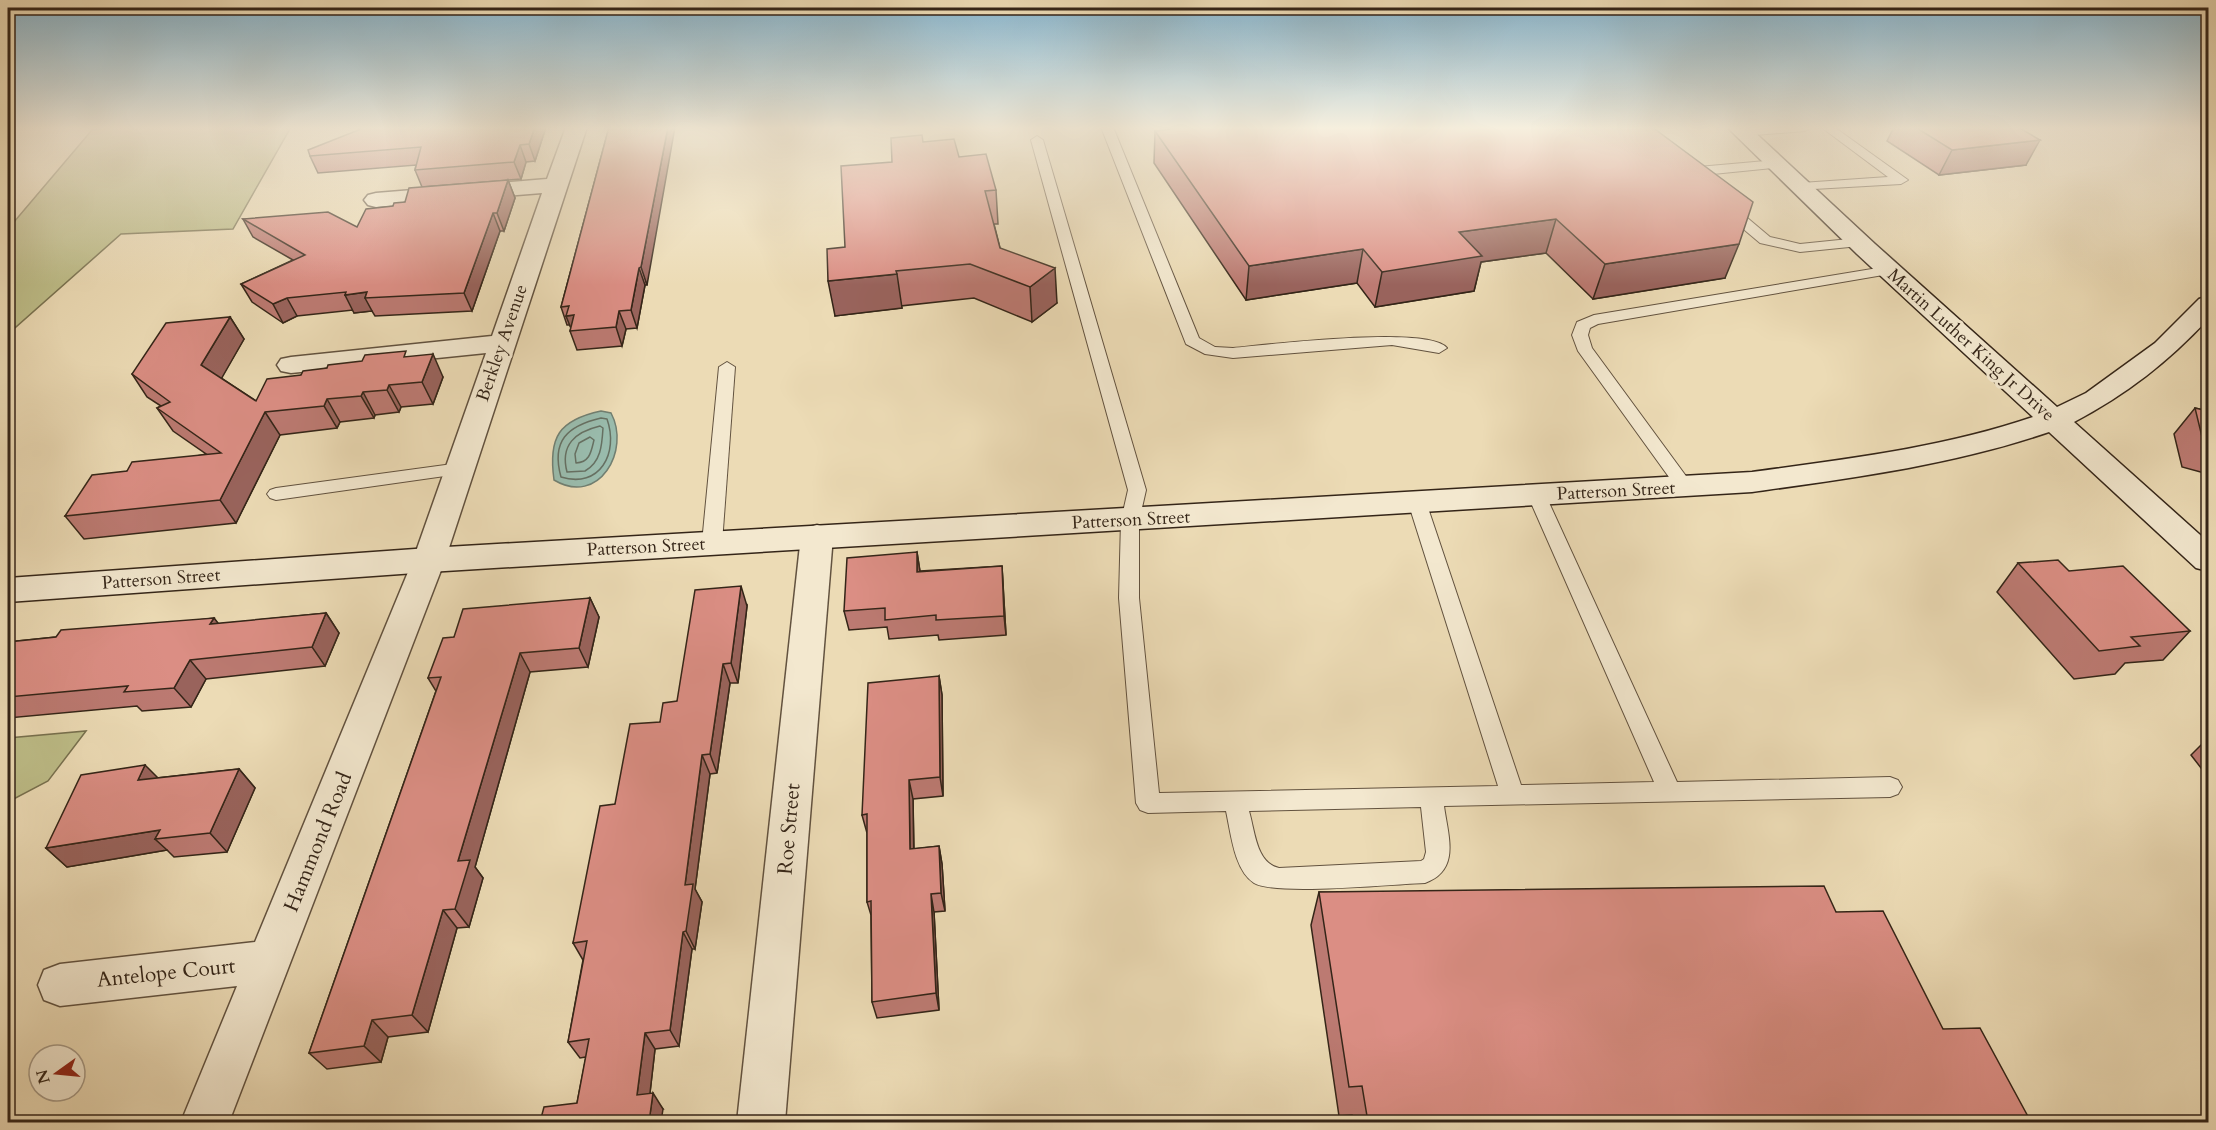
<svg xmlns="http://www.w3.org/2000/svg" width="2216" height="1130" viewBox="0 0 2216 1130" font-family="Cardo,serif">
<rect width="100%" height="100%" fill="#ecdbb5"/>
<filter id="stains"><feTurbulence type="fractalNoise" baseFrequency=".00333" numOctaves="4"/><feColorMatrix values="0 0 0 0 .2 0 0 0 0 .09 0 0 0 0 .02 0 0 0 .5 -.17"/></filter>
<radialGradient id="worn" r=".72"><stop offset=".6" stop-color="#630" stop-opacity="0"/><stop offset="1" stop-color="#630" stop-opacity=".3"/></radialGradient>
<g fill="#bebe89" stroke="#797250" stroke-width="1.5">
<polygon points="117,127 291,127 233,229 121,234 8,334 8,229 92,130"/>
<polygon points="86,731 48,781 8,802 8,738"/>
</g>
<path fill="#99bbac" stroke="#717f71" stroke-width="1.5" d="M601 411 611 413C631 450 599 507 554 480 548 437 559 420 601 411Z"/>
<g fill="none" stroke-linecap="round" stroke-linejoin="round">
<g stroke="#667062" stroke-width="1.5">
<path d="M601 418 607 419C619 453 600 489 561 477 551 441 567 426 601 418Z"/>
<path d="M600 426 603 428C602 445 601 462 585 471L567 472C560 445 575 432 600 426Z"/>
<path d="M590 437 594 440C591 452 590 462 576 463L575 454 579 443Z"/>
</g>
<g stroke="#62523f" stroke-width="2">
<g id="lane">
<path d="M1101 127H1113L1199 338 1215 347 1233 348C1267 345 1428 325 1447 348L1439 353 1392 345 1233 358 1205 354 1186 344Z"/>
<polygon points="1764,127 1811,127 1805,131 1743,136 1737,132 1743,128"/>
<polygon points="1821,127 1834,127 1908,180 1901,184 1796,190 1794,187 1801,183 1888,177"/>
<path d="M1037 136 1043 140 1146 490 1139 521V598L1159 793 1498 786 1408 502 1410 498 1417 496 1424 498 1426 502 1521 785 1654 782 1528 496 1531 492H1543L1546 496 1677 782 1890 777 1898 780 1902 787 1898 794 1890 797 1444 806C1448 836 1461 870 1425 883 1394 884 1275 896 1254 883 1234 870 1231 833 1226 811L1148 813 1140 810 1136 803 1119 598 1121 521 1128 490 1031 140ZM1421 807 1426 852 1424 859 1421 861 1279 868C1256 863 1255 831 1249 811Z"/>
<polygon points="1777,160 1784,164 1782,167 1703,175 1704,184 1697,188 1692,187 1688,177 1693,168 1698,167"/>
<polygon points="1727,204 1732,205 1770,237 1800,244 1859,238 1866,242 1859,246 1800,252 1760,243 1722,211 1720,208"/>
<polygon points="1890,266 1897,270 1895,273 1598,324 1590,328 1588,335 1592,348 1694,487 1691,491 1679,491 1578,351 1572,335 1577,322 1594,315"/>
<polygon points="727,362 735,367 722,543 719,548 712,550 705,548 702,543 719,367"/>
<polygon points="460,463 466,465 469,469 466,473 276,500 270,498 267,494 270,490 276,488"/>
</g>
</g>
<g stroke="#62523f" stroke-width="3">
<g id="street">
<polygon points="566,127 587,127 445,560 229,1122 181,1122 237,986 60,1006 44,1000 38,985 44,970 60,964 255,942 413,560 486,353 291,373 281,371 277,365 281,359 291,357 492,336 542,193 376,207 368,205 364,200 368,195 376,193 547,179"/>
<polygon points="817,525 828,528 833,536 785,1122 737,1122 801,536 806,528"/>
</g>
</g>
<g stroke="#342518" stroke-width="3">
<path id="secondary" d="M1727 127H1749L1875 244 2057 407 2086 393 2155 343 2199 299 2208 296V319C2168 362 2127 394 2074 422L2208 542V571L2196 568 2049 432C1953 465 1852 478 1752 492L429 572 8 602V578L429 548 1752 472C1847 459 1942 448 2033 417L1857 254Z"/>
</g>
<use href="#lane" fill="#f3e8cf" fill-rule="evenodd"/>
<use href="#street" fill="#f3e8cf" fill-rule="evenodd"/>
<use href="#secondary" fill="#f3e8cf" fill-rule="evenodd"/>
</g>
<g fill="#bc7a72" stroke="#342518" stroke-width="1.5">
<polygon points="366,127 546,127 535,161 526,162 521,179 422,187 415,170 416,165 318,173 310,156"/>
<polygon points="609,127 647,285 645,285 637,328 626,329 622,346 577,350 570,331 571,328 570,325 567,325 561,307"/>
<polygon points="1652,127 1725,278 1593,299 1546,253 1481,262 1474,291 1375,307 1357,283 1246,300 1154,163 1155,131"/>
<polygon points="1894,127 2018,127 2026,165 1939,175 1887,141"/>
<polygon points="923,142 959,157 996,190 998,224 994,224 1000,248 1057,303 1032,322 974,298 901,306 902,308 835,316 845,247 892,162"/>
<polygon points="508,180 515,198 504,231 500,231 472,311 375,316 372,311 354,313 353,310 297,316 283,323 252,302 241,284 293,260 253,237 243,219 357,227 393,206 405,202"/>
<polygon points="230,317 244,339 221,378 256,401 301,375 327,368 409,357 443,377 433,404 401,407 399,412 375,415 374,418 340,422 337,428 280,435 236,523 84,539 65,516 127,471 206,454 173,431 157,408 161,406 147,397 132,374"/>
<polygon points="2195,408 2208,411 2208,474 2182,467 2174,434"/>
<polygon points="917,552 920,571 1002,566 1006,635 939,640 938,635 889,639 887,627 849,630 844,611"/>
<polygon points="2018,563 2069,571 2190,631 2163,660 2125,663 2115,674 2074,679 1997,592"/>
<polygon points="590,598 599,617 588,667 530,672 475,867 483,878 469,927 457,928 428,1032 388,1037 381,1062 327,1069 309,1053 436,691 428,678 454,637"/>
<polygon points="747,606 738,683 730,683 717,773 710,774 695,889 702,902 695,949 692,949 679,1046 655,1049 650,1093 663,1109 577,1103 586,1057 580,1058 568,1042 583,960 573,943 615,804 660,722 677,701"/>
<polygon points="326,613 339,633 325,666 206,679 191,707 142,711 137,706 8,718 8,642 56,637 214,618 218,624"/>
<polygon points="939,676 942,695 943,796 913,799 914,849 939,846 942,864 945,911 934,912 939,1010 877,1018 872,1002 871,915 867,902 867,833 862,815"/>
<polygon points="2208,738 2208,777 2191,755"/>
<polygon points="239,769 255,788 227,852 174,857 167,850 67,867 46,848 157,778"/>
<polygon points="1319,892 1836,912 1943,1029 2031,1122 1353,1122 1352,1115 1339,1116 1311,925"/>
</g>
<g fill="#99635c" stroke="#342518" stroke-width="1.5">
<polygon points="535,127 546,127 535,161 529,144"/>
<polygon points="668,127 675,127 647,285 641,267"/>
<polygon points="2040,140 2026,165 1939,175 1952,150"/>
<polygon points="520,145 526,162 521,179 514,162"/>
<polygon points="508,180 515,198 504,231 497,213"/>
<polygon points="493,213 500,231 472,311 464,293"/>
<polygon points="1556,219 1546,253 1481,262 1474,291 1375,307 1382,272 1459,232"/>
<polygon points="1739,244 1725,278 1593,299 1605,264"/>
<polygon points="1363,249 1357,283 1246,300 1249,266"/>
<polygon points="639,268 645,285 637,328 631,310"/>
<polygon points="1055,268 1057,303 1032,322 1030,287"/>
<polygon points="897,274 902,308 835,316 828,281"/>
<polygon points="367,292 365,298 372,311 354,313 345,295"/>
<polygon points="287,298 297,316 283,323 273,304"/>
<polygon points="619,311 626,329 622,346 616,327"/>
<polygon points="574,315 572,331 566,316"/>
<polygon points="230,317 244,339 216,388 201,365"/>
<polygon points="433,354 443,377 433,404 422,382"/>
<polygon points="389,385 401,407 399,412 387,390"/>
<polygon points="363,392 375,415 374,418 361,396"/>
<polygon points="327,399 340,422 337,428 324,406"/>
<polygon points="265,412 280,435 236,523 220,500"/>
<polygon points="917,552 920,572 917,572"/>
<polygon points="1002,566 1003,585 1006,635 1004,616"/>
<polygon points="741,586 747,606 738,683 731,663"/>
<polygon points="590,598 599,617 588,667 579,648"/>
<polygon points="326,613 339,633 325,666 312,647"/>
<polygon points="214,618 229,637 210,624"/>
<polygon points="520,653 530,672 475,867 483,878 469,927 455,909 458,861"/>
<polygon points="190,660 206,679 191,707 174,688"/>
<polygon points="723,664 730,683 717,773 710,754"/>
<polygon points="939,676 942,695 943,796 940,777"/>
<polygon points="702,755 710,774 695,889 702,902 695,949 686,931 685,885"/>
<polygon points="145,765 163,783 138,780"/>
<polygon points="239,769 255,788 227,852 210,833"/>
<polygon points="909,780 913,799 914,868 910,849"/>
<polygon points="160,830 155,839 167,850 67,867 46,848"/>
<polygon points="939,846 942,864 945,911 941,893"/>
<polygon points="931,894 934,912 939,1010 936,993"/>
<polygon points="443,910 457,928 428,1032 412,1015"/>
<polygon points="683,932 692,949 679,1046 670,1030"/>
<polygon points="372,1020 388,1037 381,1062 364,1046"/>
<polygon points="645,1033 655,1049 648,1110 637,1095"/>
<polygon points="653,1093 663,1109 661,1122 649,1122"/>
<polygon points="79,1116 90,1122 76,1122"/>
</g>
<g fill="#db8e84" stroke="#342518" stroke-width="1.5">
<polygon points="366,127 535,127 529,144 520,145 514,162 415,170 421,147 310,156 308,150"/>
<polygon points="609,127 668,127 641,267 639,268 631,310 619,311 616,327 570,331 574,315 566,316 569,306 561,307"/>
<polygon points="1187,127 1652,127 1753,202 1739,244 1605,264 1556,219 1459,232 1482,256 1382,272 1363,249 1249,266 1155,131"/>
<polygon points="1915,127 2018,127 2040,140 1952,150"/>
<polygon points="922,135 923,142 954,139 959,157 986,154 996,190 985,191 1000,248 1055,268 1030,287 970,264 896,271 897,274 828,281 827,249 845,247 841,166 892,162 891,138"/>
<polygon points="508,180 497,213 493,213 464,293 365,298 367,292 345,295 346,292 287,298 273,304 241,284 305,255 243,219 328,212 357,227 366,209 393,206 394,203 405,202 409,188"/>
<polygon points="230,317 201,365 256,401 267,379 301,375 303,371 327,368 328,365 362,361 365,355 406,351 404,357 433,354 422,382 389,385 387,390 363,392 361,396 327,399 324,406 265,412 220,500 65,516 92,475 127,471 132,462 221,453 157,408 170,402 132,374 166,323"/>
<polygon points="2195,408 2208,411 2208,443 2203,441"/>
<polygon points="917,552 917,572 1002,566 1004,616 936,620 936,615 885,620 885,608 844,611 847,558"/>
<polygon points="2058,560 2069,571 2123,566 2190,631 2131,637 2140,646 2099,651 2018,563"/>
<polygon points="741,586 731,663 723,664 710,754 702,755 685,885 693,884 686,931 683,932 670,1030 645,1033 637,1095 653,1093 649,1122 540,1122 544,1107 577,1103 589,1039 568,1042 587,941 573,943 600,806 615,804 630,724 660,722 663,703 677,701 695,590"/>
<polygon points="590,598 579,648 520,653 458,861 470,860 455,909 443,910 412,1015 372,1020 364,1046 309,1053 441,677 428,678 443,638 454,637 463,609"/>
<polygon points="326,613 312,647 190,660 174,688 124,692 128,686 8,697 8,642 56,637 61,630 214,618 210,624"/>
<polygon points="939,676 940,777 909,780 910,849 939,846 941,893 931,894 936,993 872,1002 871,901 867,902 867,814 862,815 868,683"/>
<polygon points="145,765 138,780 239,769 210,833 155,839 160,830 46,848 81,775"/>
<polygon points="1824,886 1836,912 1883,911 1943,1029 1980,1028 2031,1122 1368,1122 1362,1086 1349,1087 1319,892"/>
<polygon points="79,1116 76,1122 18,1122"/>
</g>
<linearGradient id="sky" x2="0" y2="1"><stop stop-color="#88b7d0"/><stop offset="0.45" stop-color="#f6efde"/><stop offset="1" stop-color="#f6efde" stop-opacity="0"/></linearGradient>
<rect width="2216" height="285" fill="url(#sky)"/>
<g text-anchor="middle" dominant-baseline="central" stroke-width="6" stroke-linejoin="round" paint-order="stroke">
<g font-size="18" fill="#342518" stroke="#f3e8cf">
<text transform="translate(502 343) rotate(-71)">Berkley Avenue</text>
<text transform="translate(1971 345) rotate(42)">Martin Luther King Jr Drive</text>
<text transform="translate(1616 491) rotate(-3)">Patterson Street</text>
<text transform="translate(1131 520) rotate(-3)">Patterson Street</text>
<text transform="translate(646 547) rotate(-3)">Patterson Street</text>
<text transform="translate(161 579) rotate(-4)">Patterson Street</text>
</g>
<g font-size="21" fill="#342518" stroke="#f3e8cf">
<text transform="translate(789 829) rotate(-85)">Roe Street</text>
<text transform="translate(318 842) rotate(-68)">Hammond Road</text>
<text transform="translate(166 973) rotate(-6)">Antelope Court</text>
</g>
</g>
<rect width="2216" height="1130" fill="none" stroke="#ecdbb5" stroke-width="30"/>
<rect x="9" y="9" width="2198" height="1112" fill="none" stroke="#342518" stroke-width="3"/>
<rect x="15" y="15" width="2186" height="1100" fill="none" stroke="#342518" stroke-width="1.5"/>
<g transform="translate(57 1073) rotate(255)"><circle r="28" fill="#f3e8cf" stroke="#a79a86" stroke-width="1.5"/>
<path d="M0-4.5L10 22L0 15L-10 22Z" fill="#8f2418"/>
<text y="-9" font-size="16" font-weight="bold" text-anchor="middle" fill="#342518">N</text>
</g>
<rect width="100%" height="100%" filter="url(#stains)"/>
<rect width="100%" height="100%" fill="url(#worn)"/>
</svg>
